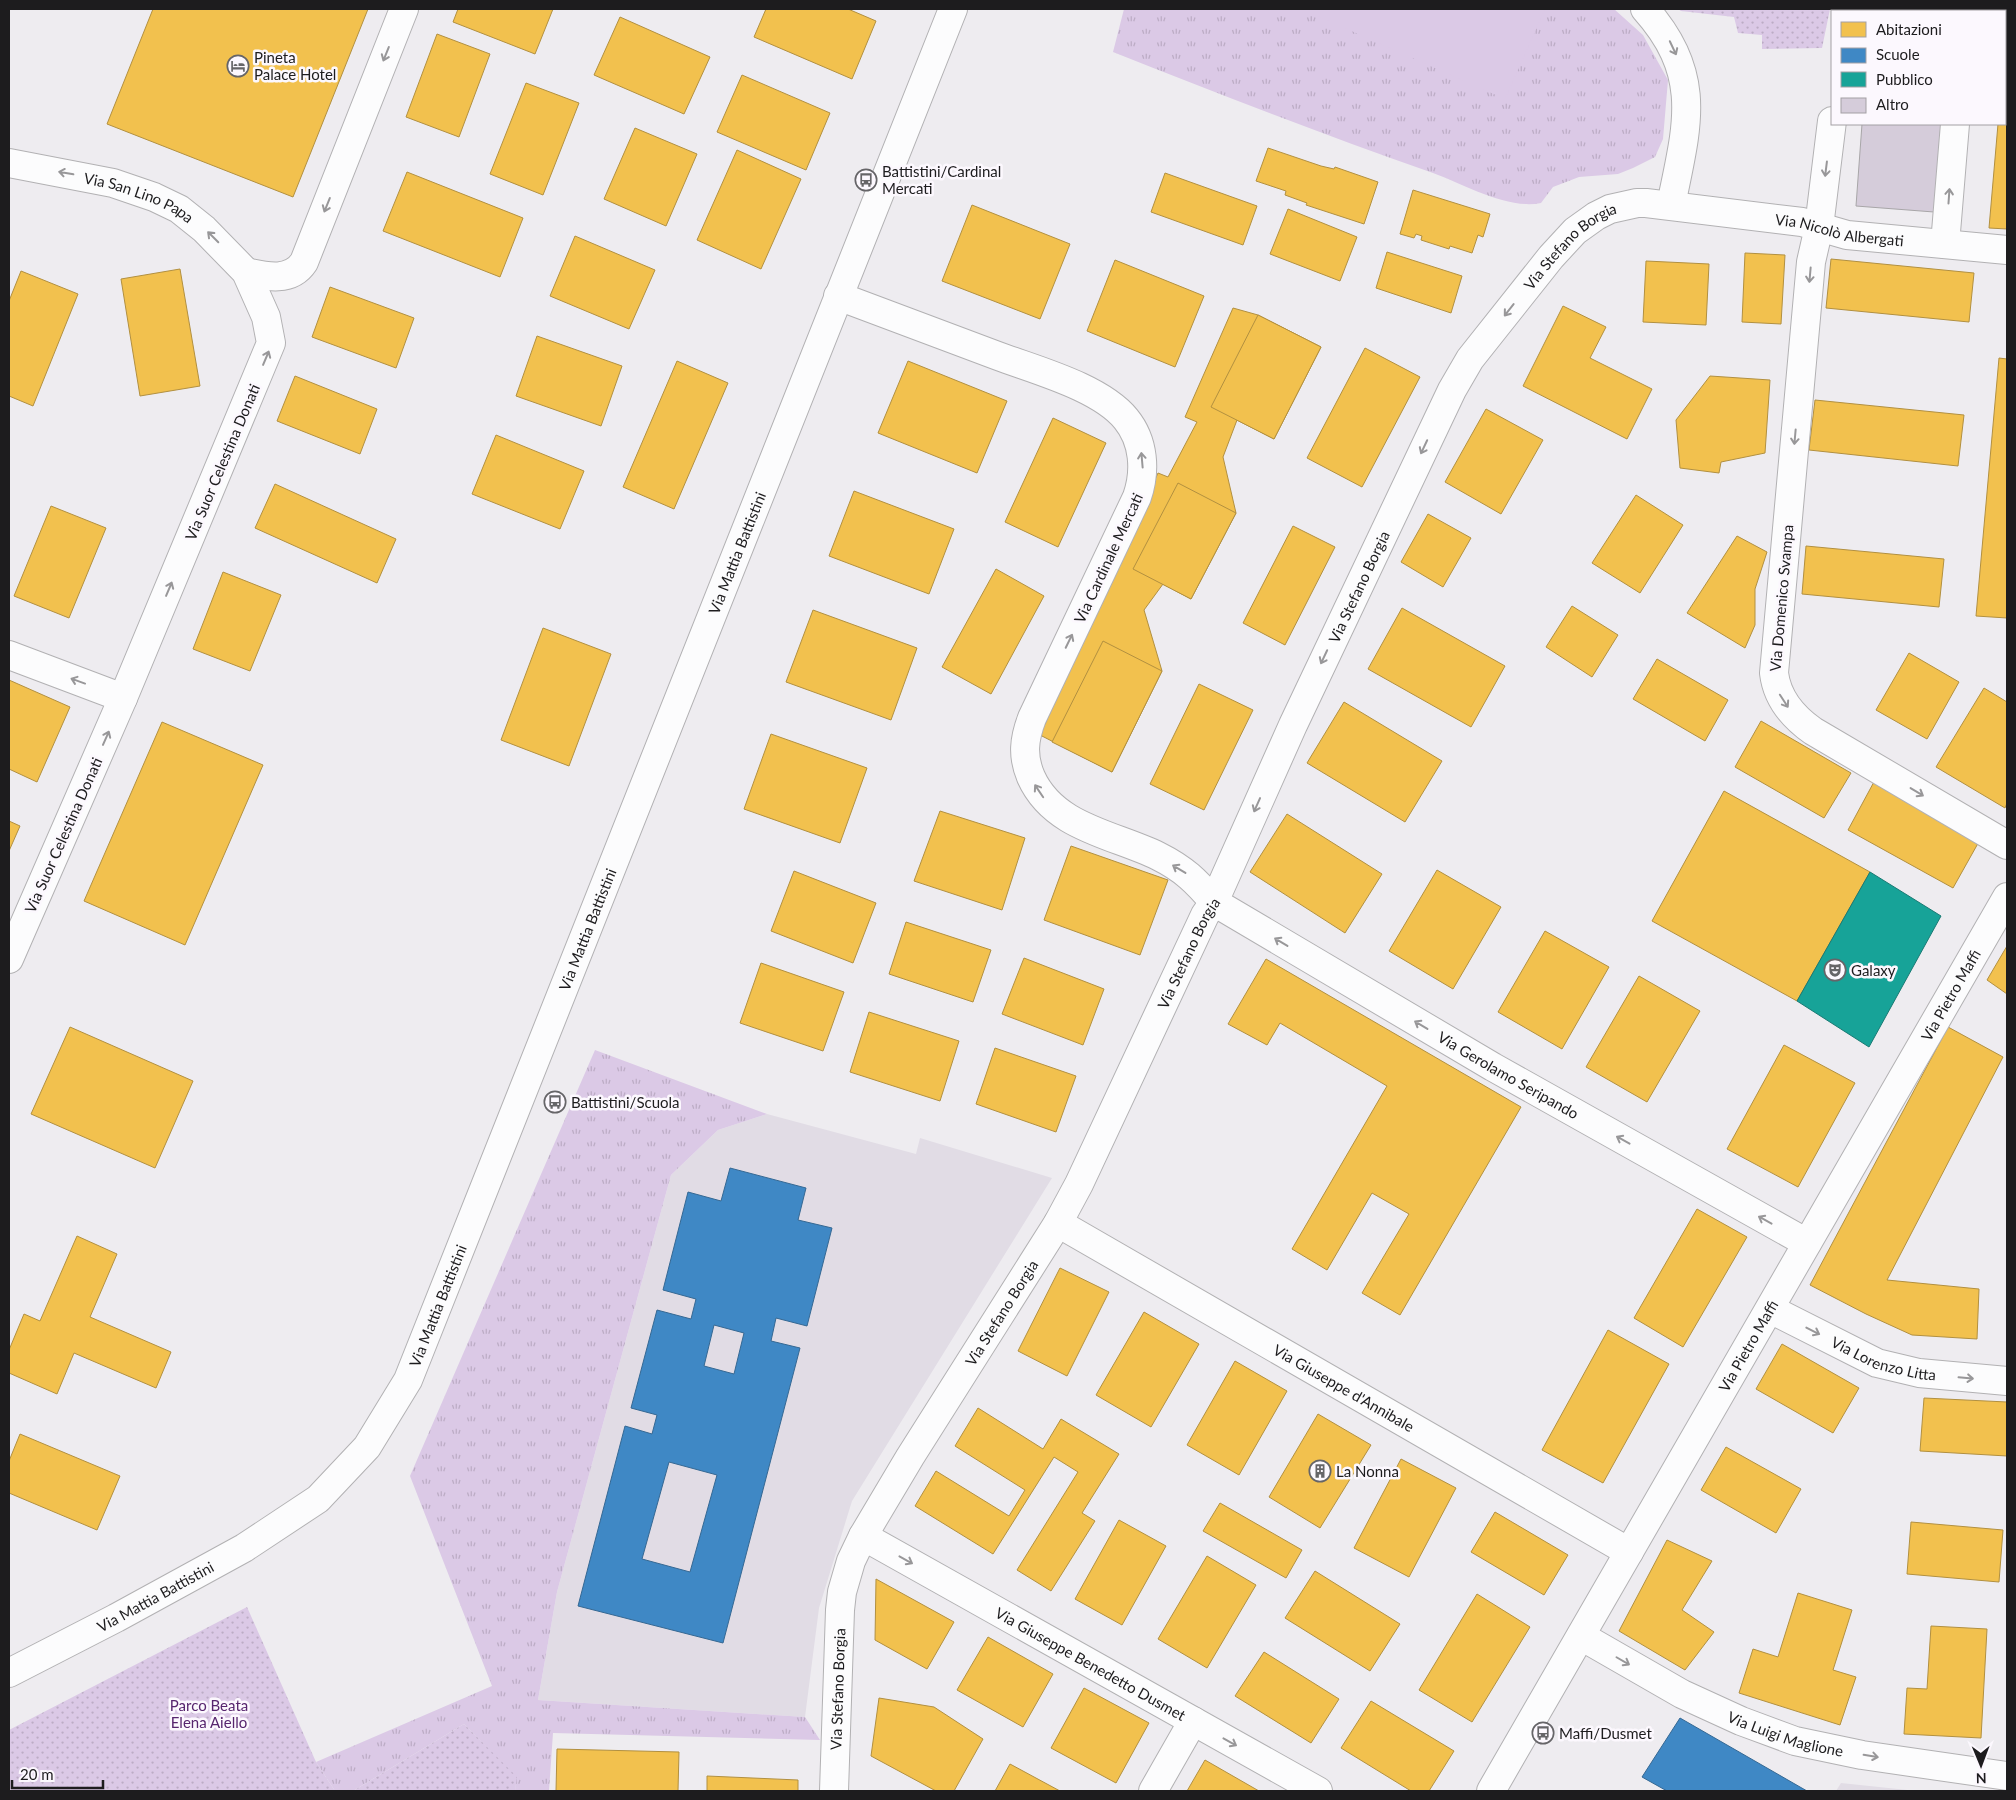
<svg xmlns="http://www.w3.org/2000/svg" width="2016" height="1800" viewBox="0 0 2016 1800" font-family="Lato,sans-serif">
<defs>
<pattern id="grass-tufts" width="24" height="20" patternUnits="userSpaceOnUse" patternTransform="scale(1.25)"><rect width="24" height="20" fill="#dbc9e6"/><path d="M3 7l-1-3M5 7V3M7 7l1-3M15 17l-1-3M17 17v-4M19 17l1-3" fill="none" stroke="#bcacc5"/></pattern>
<pattern id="park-dots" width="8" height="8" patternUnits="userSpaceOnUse" patternTransform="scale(1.25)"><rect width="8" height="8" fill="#dbc9e6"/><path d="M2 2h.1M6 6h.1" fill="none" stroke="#bcacc5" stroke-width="1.8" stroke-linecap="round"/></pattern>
</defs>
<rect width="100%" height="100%" fill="#eeecf0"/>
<g fill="#e1dce5">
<polygon points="767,1114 916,1154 920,1138 1052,1178 852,1501 819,1608 805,1717 538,1700 557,1592 671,1175 718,1130"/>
<polygon points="1841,1783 1917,1791 1836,1791"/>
</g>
<g fill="url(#grass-tufts)">
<path d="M1124 9H1614L1643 35 1668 80 1663 139 1655 157 1633 168 1618 174 1579 177 1553 187 1541 203C1507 210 1464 184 1433 173 1325 135 1219 94 1113 52Z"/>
<polygon points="595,1050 767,1114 718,1130 671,1175 557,1592 538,1700 805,1717 820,1740 553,1733 549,1791 515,1791 516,1777 464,1724 353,1791 335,1791 316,1762 492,1686 410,1476"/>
</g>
<g fill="url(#park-dots)">
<polygon points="1678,9 1830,9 1822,48 1762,49 1762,35 1738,33 1734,17 1681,11"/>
<polygon points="247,1607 316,1762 335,1791 9,1791 9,1730"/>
<polygon points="464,1724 517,1777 515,1791 353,1791"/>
</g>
<polygon fill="#dbc9e6" points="1305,9 1545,9 1505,99 1304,10"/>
<g fill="#f2c14e" stroke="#b29040">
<polygon points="153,9 368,9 293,197 107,124"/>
<polygon points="458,9 553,9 535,54 453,22"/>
<polygon points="766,9 848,9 876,21 852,79 754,37"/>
<polygon points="620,17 710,57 684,114 594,75"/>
<polygon points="437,34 490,54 459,137 406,117"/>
<polygon points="2005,34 2007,34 2007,229 1989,228 1998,124 2005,124"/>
<polygon points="742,75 830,113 806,170 717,132"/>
<polygon points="526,83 579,103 543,195 490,174"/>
<polygon points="635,128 697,154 666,226 604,199"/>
<polygon points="1268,148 1321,166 1334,169 1335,167 1378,182 1364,224 1306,205 1307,203 1285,195 1286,191 1256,181"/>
<polygon points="737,150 801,179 761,269 697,240"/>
<polygon points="407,172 523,218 500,277 383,231"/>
<polygon points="1165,173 1257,206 1243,245 1151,212"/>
<polygon points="1413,190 1490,214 1483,237 1478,235 1472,253 1450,246 1449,249 1421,240 1422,236 1416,234 1414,238 1400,234"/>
<polygon points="972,205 1070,244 1040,319 942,281"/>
<polygon points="1288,209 1357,237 1340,281 1270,254"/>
<polygon points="575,236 655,270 629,329 550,296"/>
<polygon points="1387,252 1462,276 1451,313 1376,288"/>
<polygon points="1745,253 1785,255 1781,324 1742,322"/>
<polygon points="1831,259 1974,273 1969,322 1826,308"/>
<polygon points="1115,260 1204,296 1175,367 1087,331"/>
<polygon points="1646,261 1709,264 1706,325 1643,322"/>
<polygon points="180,269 200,386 140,396 121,279"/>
<polygon points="21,271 78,294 33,406 9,396 9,301"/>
<polygon points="330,287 414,318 396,368 312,337"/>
<polygon points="1563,306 1606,327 1590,358 1652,389 1627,439 1523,386"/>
<polygon points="1233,308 1258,315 1321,347 1274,439 1237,420 1223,457 1236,513 1191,599 1163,584 1144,610 1162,671 1112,772 1040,735 1158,473 1168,477 1197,422 1185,417"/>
<polygon points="1258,315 1321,347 1274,439 1211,407"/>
<polygon points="537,336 622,366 601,426 516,396"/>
<polygon points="1365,348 1420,377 1362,487 1307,458"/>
<polygon points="1999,358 2007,359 2007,618 1976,616"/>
<polygon points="677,361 728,383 674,509 623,487"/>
<polygon points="908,361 1007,401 977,473 878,433"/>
<polygon points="295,376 377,409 360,454 277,421"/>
<polygon points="1710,376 1770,380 1765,453 1721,462 1719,473 1680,468 1676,420"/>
<polygon points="1815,400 1964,415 1958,466 1809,450"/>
<polygon points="1486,409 1543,440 1501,514 1445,482"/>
<polygon points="1053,418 1106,443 1058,547 1005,522"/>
<polygon points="496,435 584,471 560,529 472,494"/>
<polygon points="1178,483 1236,513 1191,599 1133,569"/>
<polygon points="275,484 396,539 377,583 255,528"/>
<polygon points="854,491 954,529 929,594 829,556"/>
<polygon points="1636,495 1683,525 1640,593 1592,563"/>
<polygon points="51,506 106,528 69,618 14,596"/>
<polygon points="1428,514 1471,538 1443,587 1401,562"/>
<polygon points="1293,526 1335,547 1285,645 1243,623"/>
<polygon points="1737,536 1767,552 1755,589 1755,625 1745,648 1687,613"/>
<polygon points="1806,546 1944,559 1939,607 1802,594"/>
<polygon points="996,569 1044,596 991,694 942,667"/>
<polygon points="223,572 281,595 250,671 193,649"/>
<polygon points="1572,606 1618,635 1592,677 1546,647"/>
<polygon points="1402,608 1505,666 1471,727 1368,669"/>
<polygon points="813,610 917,648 891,720 786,682"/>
<polygon points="543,628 611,654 569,766 501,740"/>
<polygon points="1103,641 1162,671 1112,772 1052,742"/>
<polygon points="1909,653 1959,682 1927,739 1876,710"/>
<polygon points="1657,659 1728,700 1705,741 1633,699"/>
<polygon points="9,680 70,707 37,782 9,769"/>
<polygon points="1199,684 1253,710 1204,810 1150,784"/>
<polygon points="1984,688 2007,702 2007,803 2005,808 1936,767"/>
<polygon points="1344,702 1442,761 1405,822 1307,763"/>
<polygon points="1761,721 1851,773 1824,818 1735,767"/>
<polygon points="162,722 263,765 185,945 84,901"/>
<polygon points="771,734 867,768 840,843 744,809"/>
<polygon points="1875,780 1981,838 1953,888 1848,830"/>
<polygon points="1724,791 1870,872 1797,1001 1652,921"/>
<polygon points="940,811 1025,838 1002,910 914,881"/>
<polygon points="1287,814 1382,874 1345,933 1250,872"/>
<polygon points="9,821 20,826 9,851"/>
<polygon points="1071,846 1168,880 1140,955 1044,920"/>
<polygon points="1437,870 1501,907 1453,989 1389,951"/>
<polygon points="794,871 876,903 853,963 771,931"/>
<polygon points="906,922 991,950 973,1002 889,974"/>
<polygon points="1545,931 1609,967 1562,1049 1498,1012"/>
<polygon points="2007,946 2007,994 1987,980"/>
<polygon points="1024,958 1104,989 1083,1045 1002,1014"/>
<polygon points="1266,959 1521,1107 1400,1315 1362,1293 1409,1214 1372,1193 1327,1270 1292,1249 1387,1086 1280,1023 1267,1045 1228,1024"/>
<polygon points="761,963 844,992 823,1051 740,1023"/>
<polygon points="1639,976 1700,1011 1647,1102 1586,1067"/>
<polygon points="869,1012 959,1041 940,1101 850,1072"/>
<polygon points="70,1027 193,1081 155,1168 31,1114"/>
<polygon points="1948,1027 2003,1057 1887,1280 1979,1289 1977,1339 1912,1335 1866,1314 1810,1285"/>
<polygon points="1784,1045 1855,1083 1798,1187 1727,1149"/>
<polygon points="995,1048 1076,1076 1056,1132 976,1104"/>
<polygon points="1697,1209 1747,1237 1683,1347 1634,1318"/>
<polygon points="77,1236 117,1254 90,1317 171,1352 156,1388 74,1353 57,1394 9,1373 9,1350 24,1314 40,1321"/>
<polygon points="1060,1268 1109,1292 1067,1376 1018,1351"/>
<polygon points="1144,1312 1199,1344 1151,1427 1096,1395"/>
<polygon points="1608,1330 1669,1364 1603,1483 1542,1450"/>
<polygon points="1782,1344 1859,1388 1833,1433 1756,1389"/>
<polygon points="1235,1361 1287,1391 1239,1475 1187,1445"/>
<polygon points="1924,1398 2007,1402 2007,1456 1920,1451"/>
<polygon points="978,1408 1043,1449 1061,1419 1119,1454 1082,1513 1095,1521 1051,1591 1017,1570 1078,1472 1054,1457 993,1554 915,1506 936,1471 1009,1516 1025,1490 955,1446"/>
<polygon points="1318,1414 1371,1445 1320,1528 1269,1497"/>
<polygon points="20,1434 120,1476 97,1530 9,1493 9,1461"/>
<polygon points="1726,1447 1801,1489 1776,1533 1701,1490"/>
<polygon points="1401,1459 1456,1488 1409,1577 1354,1548"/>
<polygon points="1220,1503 1302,1550 1286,1578 1203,1531"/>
<polygon points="1495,1512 1568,1555 1544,1595 1471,1552"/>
<polygon points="1119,1520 1166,1546 1122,1625 1075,1599"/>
<polygon points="1911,1522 2003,1530 1999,1582 1907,1574"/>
<polygon points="1667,1540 1712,1561 1682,1610 1714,1632 1685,1670 1619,1631"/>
<polygon points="1207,1556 1256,1585 1207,1668 1158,1639"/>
<polygon points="1315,1571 1400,1624 1370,1671 1285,1618"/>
<polygon points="876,1579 954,1622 927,1669 875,1640"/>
<polygon points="1798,1593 1852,1610 1833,1670 1856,1677 1840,1725 1739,1693 1753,1649 1778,1657"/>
<polygon points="1477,1594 1530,1627 1472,1722 1419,1690"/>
<polygon points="1931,1626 1987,1629 1981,1738 1904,1734 1907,1688 1927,1689"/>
<polygon points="988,1637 1053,1674 1023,1727 957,1690"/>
<polygon points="1264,1652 1339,1699 1311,1743 1235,1696"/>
<polygon points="1084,1688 1149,1723 1116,1783 1051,1748"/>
<polygon points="879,1698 934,1707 983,1739 954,1791 936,1791 871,1756"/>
<polygon points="1371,1701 1454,1751 1429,1791 1411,1791 1341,1748"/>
<polygon points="557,1749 679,1752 678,1791 556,1791"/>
<polygon points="1205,1760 1259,1791 1187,1791"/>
<polygon points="1010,1764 1060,1791 995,1791"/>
<polygon points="707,1776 798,1780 798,1791 707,1791"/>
</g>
<g fill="#3f88c5" stroke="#356893" fill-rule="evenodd">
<path d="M730 1168 806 1188 798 1220 832 1228 807 1326 776 1318 771 1341 800 1348 723 1643 578 1606 625 1426 652 1434 657 1415 631 1408 657 1310 691 1319 696 1299 663 1290 688 1192 721 1201ZM714 1325 744 1333 734 1374 704 1366ZM669 1462 717 1475 690 1572 642 1559Z"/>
<polygon points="1680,1718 1807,1791 1667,1791 1642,1777"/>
</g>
<polygon fill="#17a398" stroke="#197a73" points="1870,872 1941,916 1869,1047 1797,1001"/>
<g fill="#d5ccda" stroke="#a8a6a8">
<rect x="1871" y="9" width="79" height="2"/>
<polygon points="1862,124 1941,124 1934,212 1856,206"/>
</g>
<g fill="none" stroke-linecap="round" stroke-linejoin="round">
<g stroke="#b2b1b3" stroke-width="30">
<g id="minor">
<path d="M1645 9C1704 75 1687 126 1671 205"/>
<polyline points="1846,11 1846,9"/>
<polyline points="1963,11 1963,9"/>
<path d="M1832 121 1819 227 1811 262 1774 673C1777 698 1793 717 1813 731L2007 845"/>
<path id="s1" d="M9 163 113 183 154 197 179 209 204 229 246 272 266 317 271 343 123 698 9 959"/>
<polyline points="1945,244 1955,124"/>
<path d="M246 272C267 277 291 282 304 262L404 9"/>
<path id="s2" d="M838 296C891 316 945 336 998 356 1035 370 1100 387 1126 419 1144 441 1146 471 1137 497L1032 718C1024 739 1022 756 1031 777 1054 828 1113 834 1158 856 1184 869 1196 881 1214 902L1493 1067 1807 1243"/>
<polyline points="9,655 123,698"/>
<path id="s3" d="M1058 1223 1629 1552"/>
<path id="s4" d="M1770 1309 1877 1363 1919 1373 2007 1381"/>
<path id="s5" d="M863 1536 1318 1791"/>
<path id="s6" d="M1581 1636 1682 1694 1741 1721 1795 1741 1862 1755 2007 1776"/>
<path id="s7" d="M834 1791 840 1610 842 1592 851 1561 863 1536 910 1457 1058 1223 1079 1184 1205 915 1214 902 1293 725 1452 390 1470 359 1551 257 1575 231 1596 216 1610 209 1637 203H1646L1802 222 1847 235 2007 250"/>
<polyline points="1153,1791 1193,1721"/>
<path id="s8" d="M1491 1791 2007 897"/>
</g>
</g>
<g stroke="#b2b1b3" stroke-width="30">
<g id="major">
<path id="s9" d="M9 1673 116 1618 244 1548 318 1499 367 1447 408 1380 953 9"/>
</g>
</g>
<use href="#minor" stroke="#fcfcfd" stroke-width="28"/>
<use href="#major" stroke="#fcfcfd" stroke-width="28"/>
</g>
<defs><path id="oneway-shaft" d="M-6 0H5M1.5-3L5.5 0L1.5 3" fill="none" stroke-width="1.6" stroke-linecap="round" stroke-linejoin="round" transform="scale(1.25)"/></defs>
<g stroke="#989799">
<use href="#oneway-shaft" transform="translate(1673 48) rotate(65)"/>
<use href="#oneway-shaft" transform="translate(386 54) rotate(112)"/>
<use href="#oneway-shaft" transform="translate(1826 169) rotate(97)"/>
<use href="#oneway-shaft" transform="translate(66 173) rotate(-170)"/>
<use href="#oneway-shaft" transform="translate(1949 196) rotate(-86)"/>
<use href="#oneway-shaft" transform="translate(327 205) rotate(112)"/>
<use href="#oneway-shaft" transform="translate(213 237) rotate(-135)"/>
<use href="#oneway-shaft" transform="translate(1810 275) rotate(95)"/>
<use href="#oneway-shaft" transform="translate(1509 310) rotate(128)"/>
<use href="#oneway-shaft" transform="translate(266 358) rotate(-67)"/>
<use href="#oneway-shaft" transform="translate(1795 437) rotate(95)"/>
<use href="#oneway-shaft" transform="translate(1424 447) rotate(115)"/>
<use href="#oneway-shaft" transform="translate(1142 460) rotate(-95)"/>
<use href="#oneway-shaft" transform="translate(169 589) rotate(-67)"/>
<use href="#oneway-shaft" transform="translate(1069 641) rotate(-64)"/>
<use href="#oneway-shaft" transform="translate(1324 657) rotate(115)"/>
<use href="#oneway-shaft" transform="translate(78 681) rotate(-160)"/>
<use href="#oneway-shaft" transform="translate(1784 701) rotate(57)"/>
<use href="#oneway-shaft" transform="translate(106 738) rotate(-66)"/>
<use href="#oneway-shaft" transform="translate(1039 791) rotate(-124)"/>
<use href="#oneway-shaft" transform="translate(1917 792) rotate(31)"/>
<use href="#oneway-shaft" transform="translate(1257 805) rotate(114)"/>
<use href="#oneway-shaft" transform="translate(1179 869) rotate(-149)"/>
<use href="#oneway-shaft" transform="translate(1281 942) rotate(-149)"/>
<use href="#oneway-shaft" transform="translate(1421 1025) rotate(-149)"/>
<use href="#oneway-shaft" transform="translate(1623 1140) rotate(-151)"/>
<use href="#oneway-shaft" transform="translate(1765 1220) rotate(-151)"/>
<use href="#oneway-shaft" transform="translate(1813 1331) rotate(27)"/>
<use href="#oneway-shaft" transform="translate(1966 1378) rotate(5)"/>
<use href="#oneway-shaft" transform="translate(906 1560) rotate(29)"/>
<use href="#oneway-shaft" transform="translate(1623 1661) rotate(30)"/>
<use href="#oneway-shaft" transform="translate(1230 1742) rotate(29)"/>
<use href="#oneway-shaft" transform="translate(1871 1756) rotate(9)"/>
</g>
<defs>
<g id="hotel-ring" transform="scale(1.125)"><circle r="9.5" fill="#fcf8fe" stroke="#666568" stroke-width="1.5"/><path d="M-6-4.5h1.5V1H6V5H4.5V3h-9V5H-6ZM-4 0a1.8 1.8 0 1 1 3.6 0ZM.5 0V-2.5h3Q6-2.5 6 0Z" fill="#666568"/></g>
<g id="bus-ring" transform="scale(1.125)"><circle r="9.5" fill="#fcf8fe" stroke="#666568" stroke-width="1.5"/><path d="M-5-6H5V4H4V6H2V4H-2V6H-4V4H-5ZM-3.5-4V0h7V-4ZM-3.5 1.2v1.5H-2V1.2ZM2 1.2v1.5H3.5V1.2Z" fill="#666568"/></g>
<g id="theatre-ring" transform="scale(1.125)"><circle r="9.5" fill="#fcf8fe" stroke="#666568" stroke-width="1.5"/><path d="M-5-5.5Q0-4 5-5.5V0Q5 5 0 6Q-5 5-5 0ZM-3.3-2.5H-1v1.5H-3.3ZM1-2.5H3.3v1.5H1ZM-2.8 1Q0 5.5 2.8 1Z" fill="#666568"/></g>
<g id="building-ring" transform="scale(1.125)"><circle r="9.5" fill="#fcf8fe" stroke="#666568" stroke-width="1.5"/><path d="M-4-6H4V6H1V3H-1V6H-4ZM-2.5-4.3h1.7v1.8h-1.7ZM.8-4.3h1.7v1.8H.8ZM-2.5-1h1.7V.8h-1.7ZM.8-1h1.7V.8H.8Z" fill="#666568"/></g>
</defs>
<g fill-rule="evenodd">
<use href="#hotel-ring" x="238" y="66"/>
<use href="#bus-ring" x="866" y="180"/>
<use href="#theatre-ring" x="1835" y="970"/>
<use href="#bus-ring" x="555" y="1102"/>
<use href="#building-ring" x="1320" y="1471"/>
<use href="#bus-ring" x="1543" y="1733"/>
</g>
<g text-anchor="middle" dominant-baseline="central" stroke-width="5" stroke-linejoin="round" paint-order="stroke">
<g font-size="15" fill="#1d1c1e" stroke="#fcf8fe" text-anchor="start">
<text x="254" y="57">Pineta<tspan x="254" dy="17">Palace Hotel</tspan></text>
<text x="882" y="171">Battistini/Cardinal<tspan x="882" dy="17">Mercati</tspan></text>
<text x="1851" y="970">Galaxy</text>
<text x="571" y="1102">Battistini/Scuola</text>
<text x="1336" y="1471">La Nonna</text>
<text x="1559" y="1733">Maffi/Dusmet</text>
</g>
<g font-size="15" fill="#1d1c1e" stroke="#fcf8fe">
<text stroke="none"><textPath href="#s1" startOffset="135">Via San Lino Papa</textPath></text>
<text stroke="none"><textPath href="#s7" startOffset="2025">Via Nicolò Albergati</textPath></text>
<text stroke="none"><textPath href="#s7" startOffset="1738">Via Stefano Borgia</textPath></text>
<text transform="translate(222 462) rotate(-67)">Via Suor Celestina Donati</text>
<text stroke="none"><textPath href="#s9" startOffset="1395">Via Mattia Battistini</textPath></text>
<text transform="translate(1108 558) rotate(-65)">Via Cardinale Mercati</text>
<text stroke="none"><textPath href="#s7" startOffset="1332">Via Stefano Borgia</textPath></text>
<text transform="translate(1781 598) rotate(-85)">Via Domenico Svampa</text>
<text transform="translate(63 835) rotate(-66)">Via Suor Celestina Donati</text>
<text stroke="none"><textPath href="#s9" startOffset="990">Via Mattia Battistini</textPath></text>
<text stroke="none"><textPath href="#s7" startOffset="928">Via Stefano Borgia</textPath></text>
<text stroke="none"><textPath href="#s8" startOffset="919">Via Pietro Maffi</textPath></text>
<text stroke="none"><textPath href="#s2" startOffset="1271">Via Gerolamo Seripando</textPath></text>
<text stroke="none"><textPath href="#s9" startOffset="585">Via Mattia Battistini</textPath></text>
<text stroke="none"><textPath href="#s7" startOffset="522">Via Stefano Borgia</textPath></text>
<text stroke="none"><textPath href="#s8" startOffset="514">Via Pietro Maffi</textPath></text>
<text stroke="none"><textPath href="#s4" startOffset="125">Via Lorenzo Litta</textPath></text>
<text stroke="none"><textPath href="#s3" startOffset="330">Via Giuseppe d'Annibale</textPath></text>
<text stroke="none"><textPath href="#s9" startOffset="165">Via Mattia Battistini</textPath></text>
<text stroke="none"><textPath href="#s5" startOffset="261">Via Giuseppe Benedetto Dusmet</textPath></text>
<text stroke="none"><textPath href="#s7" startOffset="102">Via Stefano Borgia</textPath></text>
<text stroke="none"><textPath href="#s6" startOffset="228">Via Luigi Maglione</textPath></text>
</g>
<g font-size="15" fill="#57256e" stroke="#fcf8fe">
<text x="209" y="1705">Parco Beata<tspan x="209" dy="17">Elena Aiello</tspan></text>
</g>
</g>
<rect width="2016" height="1800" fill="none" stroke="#1d1c1e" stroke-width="20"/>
<rect x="1831" y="10" width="175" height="115" fill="#fcf8fe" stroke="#a3a0a4"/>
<rect x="1841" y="22" width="25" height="15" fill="#f2c14e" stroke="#a3a0a4"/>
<text x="1876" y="35" font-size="15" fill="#1d1c1e">Abitazioni</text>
<rect x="1841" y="48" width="25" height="15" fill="#3f88c5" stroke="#a3a0a4"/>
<text x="1876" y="60" font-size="15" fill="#1d1c1e">Scuole</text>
<rect x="1841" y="72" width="25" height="15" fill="#17a398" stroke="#a3a0a4"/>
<text x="1876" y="85" font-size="15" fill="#1d1c1e">Pubblico</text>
<rect x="1841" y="98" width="25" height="15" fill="#d5ccda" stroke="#a3a0a4"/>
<text x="1876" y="110" font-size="15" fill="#1d1c1e">Altro</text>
<g transform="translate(1981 1765) rotate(179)" stroke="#fcf8fe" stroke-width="4" paint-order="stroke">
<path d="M0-4L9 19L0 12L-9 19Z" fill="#1d1c1e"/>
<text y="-8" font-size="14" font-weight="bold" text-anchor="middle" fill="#1d1c1e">N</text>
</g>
<path d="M12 1780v8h91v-8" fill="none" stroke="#1d1c1e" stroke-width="2.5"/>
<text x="20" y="1780" font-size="15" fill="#1d1c1e" stroke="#fcf8fe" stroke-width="4" paint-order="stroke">20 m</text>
</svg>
